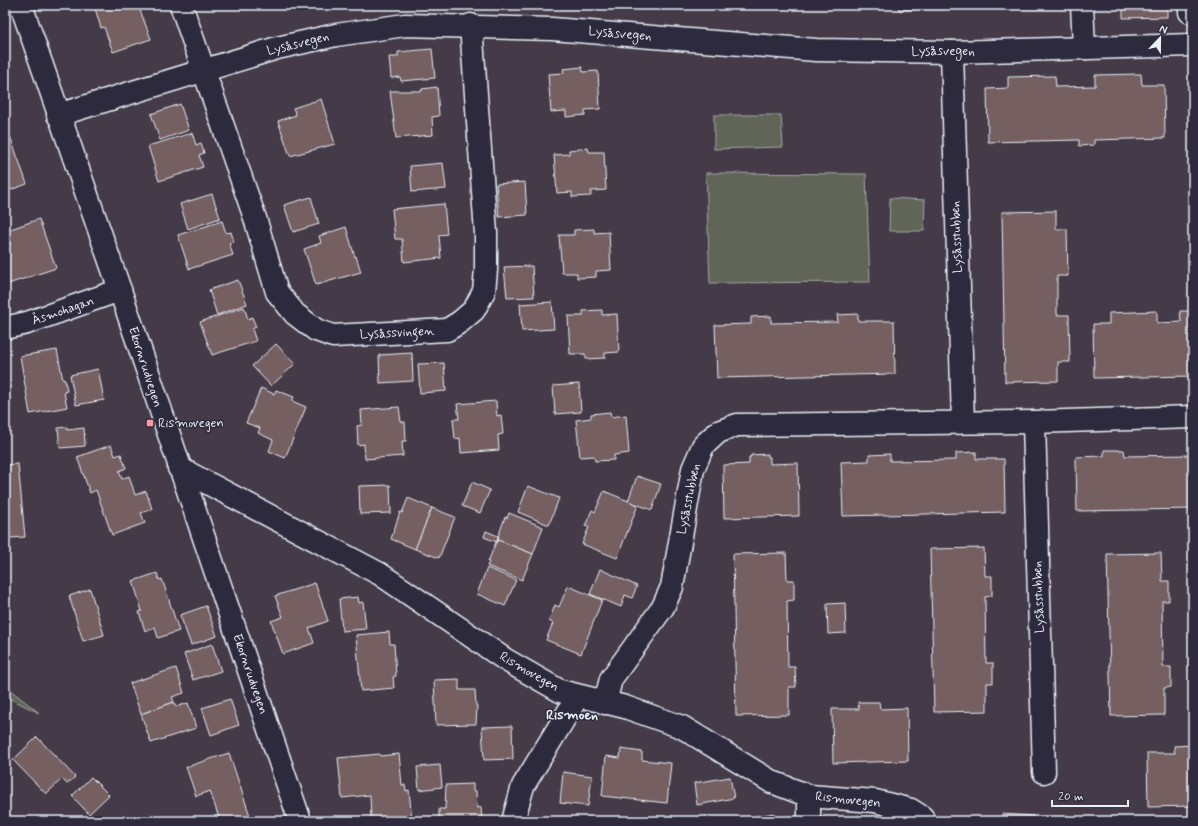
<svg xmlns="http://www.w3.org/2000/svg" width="1198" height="826" viewBox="0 0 1198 826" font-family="Mynerve,sans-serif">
<rect width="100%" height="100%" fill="#443a48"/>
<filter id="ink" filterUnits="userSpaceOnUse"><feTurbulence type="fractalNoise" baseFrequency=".025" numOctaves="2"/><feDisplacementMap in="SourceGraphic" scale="8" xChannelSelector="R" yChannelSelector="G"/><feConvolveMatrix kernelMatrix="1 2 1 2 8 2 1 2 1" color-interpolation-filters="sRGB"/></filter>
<g filter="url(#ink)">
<g fill="#606558" stroke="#a4aba8">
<polygon points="714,115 781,115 783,147 714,149"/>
<polygon points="706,173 866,174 870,282 710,283"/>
<polygon points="890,198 925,200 924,231 889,231"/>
<polygon points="5,686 37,711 39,713 5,696"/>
</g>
<g fill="#745e61" stroke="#e8f1f8">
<polygon points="94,5 138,5 151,39 113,52 104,27 101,28"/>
<polygon points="899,5 942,5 943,9 899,10"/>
<polygon points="1002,5 1046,5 1046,8 1002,9"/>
<polygon points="1123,5 1167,5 1167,17 1123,18"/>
<polygon points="432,49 435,78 401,81 400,77 391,78 389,57 398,57 398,52"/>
<polygon points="582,67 583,72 598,71 600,109 585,110 585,115 566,117 566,111 551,112 548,74 564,73 563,69"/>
<polygon points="1141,74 1142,85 1164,85 1165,138 1094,140 1094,145 1079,146 1079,140 988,142 987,89 1008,88 1008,77 1055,76 1056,87 1095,86 1095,75"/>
<polygon points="437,87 439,116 432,117 433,135 396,138 390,91 422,91 422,89"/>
<polygon points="321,99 335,144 290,156 278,121 296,115 293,108"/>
<polygon points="180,104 189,130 160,140 151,114"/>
<polygon points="192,133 196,145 201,143 204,153 199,155 203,167 159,181 148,146"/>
<polygon points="10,136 27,184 5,192 5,138"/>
<polygon points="588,148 589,152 604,152 606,190 591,191 591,196 572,197 572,192 557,193 554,155 569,154 569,150"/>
<polygon points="443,163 446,189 412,192 410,166"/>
<polygon points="525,182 527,215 499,217 496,184"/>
<polygon points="212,194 220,218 188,229 180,204"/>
<polygon points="311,197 319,224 293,232 284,205"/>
<polygon points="444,204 447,234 439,235 441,258 404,262 402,239 395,239 392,209"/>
<polygon points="1190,206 1193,206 1193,287 1192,287"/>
<polygon points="1056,211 1056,229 1067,229 1068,276 1057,276 1057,315 1069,315 1070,362 1058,362 1058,381 1005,382 1002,212"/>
<polygon points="39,219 56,268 5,285 5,247 10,245 5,231"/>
<polygon points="222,221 226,233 231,232 234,242 229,243 233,255 189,269 178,235"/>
<polygon points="346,227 355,257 356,256 361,272 316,285 304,249 321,243 319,236"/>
<polygon points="594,229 594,233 609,232 611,270 596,271 596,277 577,278 577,273 562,273 559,235 574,235 574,230"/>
<polygon points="532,266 534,297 507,298 504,267"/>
<polygon points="238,280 247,304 217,315 209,290"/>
<polygon points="552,302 554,329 522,331 520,304"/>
<polygon points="244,307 248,319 252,317 256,327 252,329 256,341 212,355 200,322"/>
<polygon points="602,310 602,315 617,314 619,352 605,353 605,358 586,359 585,354 570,354 568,316 583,316 583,311"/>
<polygon points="1157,311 1157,323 1181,322 1180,311 1193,311 1193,376 1094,378 1093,324 1109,324 1109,313"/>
<polygon points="858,314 858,321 894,321 895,374 717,378 715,325 751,324 751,317 771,316 771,323 838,322 837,315"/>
<polygon points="276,344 295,364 271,386 252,366"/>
<polygon points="57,350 63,380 65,380 67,391 64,392 67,407 30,414 20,356"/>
<polygon points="412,353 413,381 380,383 379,355"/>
<polygon points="444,363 446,391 420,393 418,364"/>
<polygon points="98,369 104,400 76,405 70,375"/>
<polygon points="579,384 581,412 555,414 553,386"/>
<polygon points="261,388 274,394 276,390 294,397 292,401 306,407 285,458 269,451 273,440 258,433 260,428 246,423"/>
<polygon points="496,401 497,416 501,415 503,434 498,435 499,450 461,453 460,438 455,439 453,419 459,419 457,404"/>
<polygon points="399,407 401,422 405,422 406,441 402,441 403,456 365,459 364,444 358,445 357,426 362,425 361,410"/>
<polygon points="610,412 611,417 626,415 629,453 614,455 614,460 595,461 594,456 580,457 576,420 591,418 591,414"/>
<polygon points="67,427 67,430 84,428 85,446 60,448 58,428"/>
<polygon points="111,445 115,456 121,454 126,468 119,471 122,479 129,476 135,495 146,491 152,509 141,513 145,523 112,535 96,490 90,493 77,457"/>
<polygon points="1190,448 1193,448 1193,509 1077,511 1076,457 1104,456 1104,450 1124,450 1125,456 1191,455"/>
<polygon points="976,452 976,459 1004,459 1005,512 843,516 841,462 869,461 869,455 890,454 890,461 956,460 956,453"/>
<polygon points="768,454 768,457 770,457 770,464 798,463 799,516 724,518 723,465 749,464 749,457 751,457 751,455"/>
<polygon points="18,464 25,537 10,538 10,533 5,533 5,465"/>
<polygon points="637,476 661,484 652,510 628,501"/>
<polygon points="472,482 490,490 480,513 462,506"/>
<polygon points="390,485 391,513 360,514 359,486"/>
<polygon points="528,486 559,498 549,525 518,512"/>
<polygon points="604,491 638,505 617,558 582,544 589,527 585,526 592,510 595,512"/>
<polygon points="408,498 432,508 415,549 391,539 400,512 402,513"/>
<polygon points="432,508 455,517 439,558 415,549"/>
<polygon points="509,513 543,527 533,554 498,540 499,537 498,537 505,517 507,518"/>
<polygon points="486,531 498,536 497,542 484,537"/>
<polygon points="498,540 533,554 522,580 487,566 489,562 488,562 496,542 497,542"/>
<polygon points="984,548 985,576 992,576 992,596 985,597 986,663 993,663 993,683 987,683 987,711 934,712 930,549"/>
<polygon points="786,553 787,580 794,580 794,600 787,601 788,667 795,667 796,687 789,687 789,715 736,716 733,554"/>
<polygon points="1161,553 1162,581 1169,581 1169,601 1162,601 1163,667 1171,667 1171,687 1164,688 1164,715 1111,716 1107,554"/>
<polygon points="487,568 516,580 505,606 477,594"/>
<polygon points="600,569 637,586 632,598 625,595 621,607 590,594"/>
<polygon points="157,573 159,580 162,579 179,631 158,638 155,627 145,631 139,612 142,611 133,581"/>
<polygon points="315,583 328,621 309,628 314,643 283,654 271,621 283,617 275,596"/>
<polygon points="568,586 602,600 581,654 546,640 553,623 549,621 555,605 559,607"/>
<polygon points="90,589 104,635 83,641 69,596"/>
<polygon points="358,597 359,603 363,602 366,629 342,631 339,599"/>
<polygon points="845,603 846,633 828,634 827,604"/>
<polygon points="206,606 217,636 191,645 180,615"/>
<polygon points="389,632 390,644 394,644 396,676 393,677 394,688 361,691 356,635"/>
<polygon points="212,644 221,671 193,680 184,654"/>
<polygon points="176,668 184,693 172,697 174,702 141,714 130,683"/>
<polygon points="459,679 459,690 475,690 476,706 477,706 476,724 436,725 434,680"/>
<polygon points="230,699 239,725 211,735 202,708"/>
<polygon points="174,702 176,707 188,703 196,728 151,743 141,714"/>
<polygon points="858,702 879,702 880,709 907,708 908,761 833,763 832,709 859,709"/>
<polygon points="512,726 513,759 484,760 482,727"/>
<polygon points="37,737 75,777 67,784 62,779 46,794 13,760"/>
<polygon points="1193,745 1193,806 1148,807 1147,753 1175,753 1174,746"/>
<polygon points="621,749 642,752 642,760 671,763 667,803 602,796 606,756 620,758"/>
<polygon points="229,753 250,816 235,821 220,821 210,791 196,796 186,767"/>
<polygon points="380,754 380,756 399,754 402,785 405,785 406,791 409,790 412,821 371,821 370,795 342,798 338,758"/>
<polygon points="440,765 442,787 419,790 417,767"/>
<polygon points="563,772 592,776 588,806 560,803"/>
<polygon points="91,777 109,795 89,814 72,796"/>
<polygon points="730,777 734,798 697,805 694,783"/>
<polygon points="473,784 473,791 476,791 477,808 481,807 482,821 439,821 439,809 445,809 446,785"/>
<polygon points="774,813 775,821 742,821 741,819"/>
<polygon points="1002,814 1033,816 1032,821 1002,821"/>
<polygon points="884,817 885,821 860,821"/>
</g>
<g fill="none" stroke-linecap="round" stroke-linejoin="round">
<g stroke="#e8f1f8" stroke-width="25">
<g id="street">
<polyline points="181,5 255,218 277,292 295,314 316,330 333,336 447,330 460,322 474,310 484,291 486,270 486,233 471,25"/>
<polyline points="1082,5 1084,48"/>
<polyline points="1190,5 1190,12"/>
<polyline points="952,52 963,422"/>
<polyline points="58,115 277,48 336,35 405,25 552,29 816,50 952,52 1193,45"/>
<polyline points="5,328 27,323 120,290"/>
<polyline points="1034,422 1044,772"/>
<polyline points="179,468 380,574 506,660 560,691 625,707 682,727 772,782 809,796 875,801 911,810 922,817 924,821"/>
<polyline points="605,703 611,679 663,607 672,587 693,469 703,446 718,432 737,425 1034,422 1193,417"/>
<polyline points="513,821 523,786 578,696"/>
<polyline points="809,821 809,796"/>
</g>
</g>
<g stroke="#e8f1f8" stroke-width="25">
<polyline id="secondary" points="21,5 120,290 300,821"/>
</g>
<use href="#street" stroke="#2f2a3d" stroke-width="22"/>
<use href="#secondary" stroke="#2f2a3d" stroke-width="22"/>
</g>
</g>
<rect fill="#ff9aa2" stroke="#2f2a3d" stroke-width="1.5" x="146" y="419" width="8" height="8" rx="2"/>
<g text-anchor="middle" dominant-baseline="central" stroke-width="3" stroke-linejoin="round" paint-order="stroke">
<g font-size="13" fill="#e8f1f8" stroke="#2f2a3d">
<text transform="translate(620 34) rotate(5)">Lysåsvegen</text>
<text transform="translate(298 44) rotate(-14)">Lysåsvegen</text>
<text x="943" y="51">Lysåsvegen</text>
<text transform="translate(957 237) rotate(-92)">Lysåsstubben</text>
<text transform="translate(63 311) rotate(-19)">Åsmohagan</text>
<text transform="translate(397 333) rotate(-3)">Lysåssvingen</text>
<text transform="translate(145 367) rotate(72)">Ekornrudvegen</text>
<text transform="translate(689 499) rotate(-78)">Lysåsstubben</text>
<text transform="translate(1039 597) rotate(-92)">Lysåsstubben</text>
<text transform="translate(529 672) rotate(30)">Rismovegen</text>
<text transform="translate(250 674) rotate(71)">Ekornrudvegen</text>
<text transform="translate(848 800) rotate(6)">Rismovegen</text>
</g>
<g font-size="13" fill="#e8f1f8" stroke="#2f2a3d" text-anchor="start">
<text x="158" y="423">Rismovegen</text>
</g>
<g font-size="14" font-weight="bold" fill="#e8f1f8" stroke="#2f2a3d">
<text x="572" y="715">Rismoen</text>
</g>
</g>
<rect width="1198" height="826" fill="none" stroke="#2f2a3d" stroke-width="20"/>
<rect x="10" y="10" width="1178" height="806" fill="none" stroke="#e8f1f8" stroke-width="1.5" filter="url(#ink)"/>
<g transform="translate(1160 38) rotate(22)" stroke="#2f2a3d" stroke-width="3" paint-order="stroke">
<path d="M0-3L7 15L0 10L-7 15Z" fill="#e8f1f8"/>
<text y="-6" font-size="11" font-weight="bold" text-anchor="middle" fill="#e8f1f8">N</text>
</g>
<path d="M1052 800v6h76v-6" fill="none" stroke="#e8f1f8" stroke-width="2"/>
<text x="1058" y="800" font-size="12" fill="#e8f1f8" stroke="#2f2a3d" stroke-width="3" paint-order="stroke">20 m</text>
</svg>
